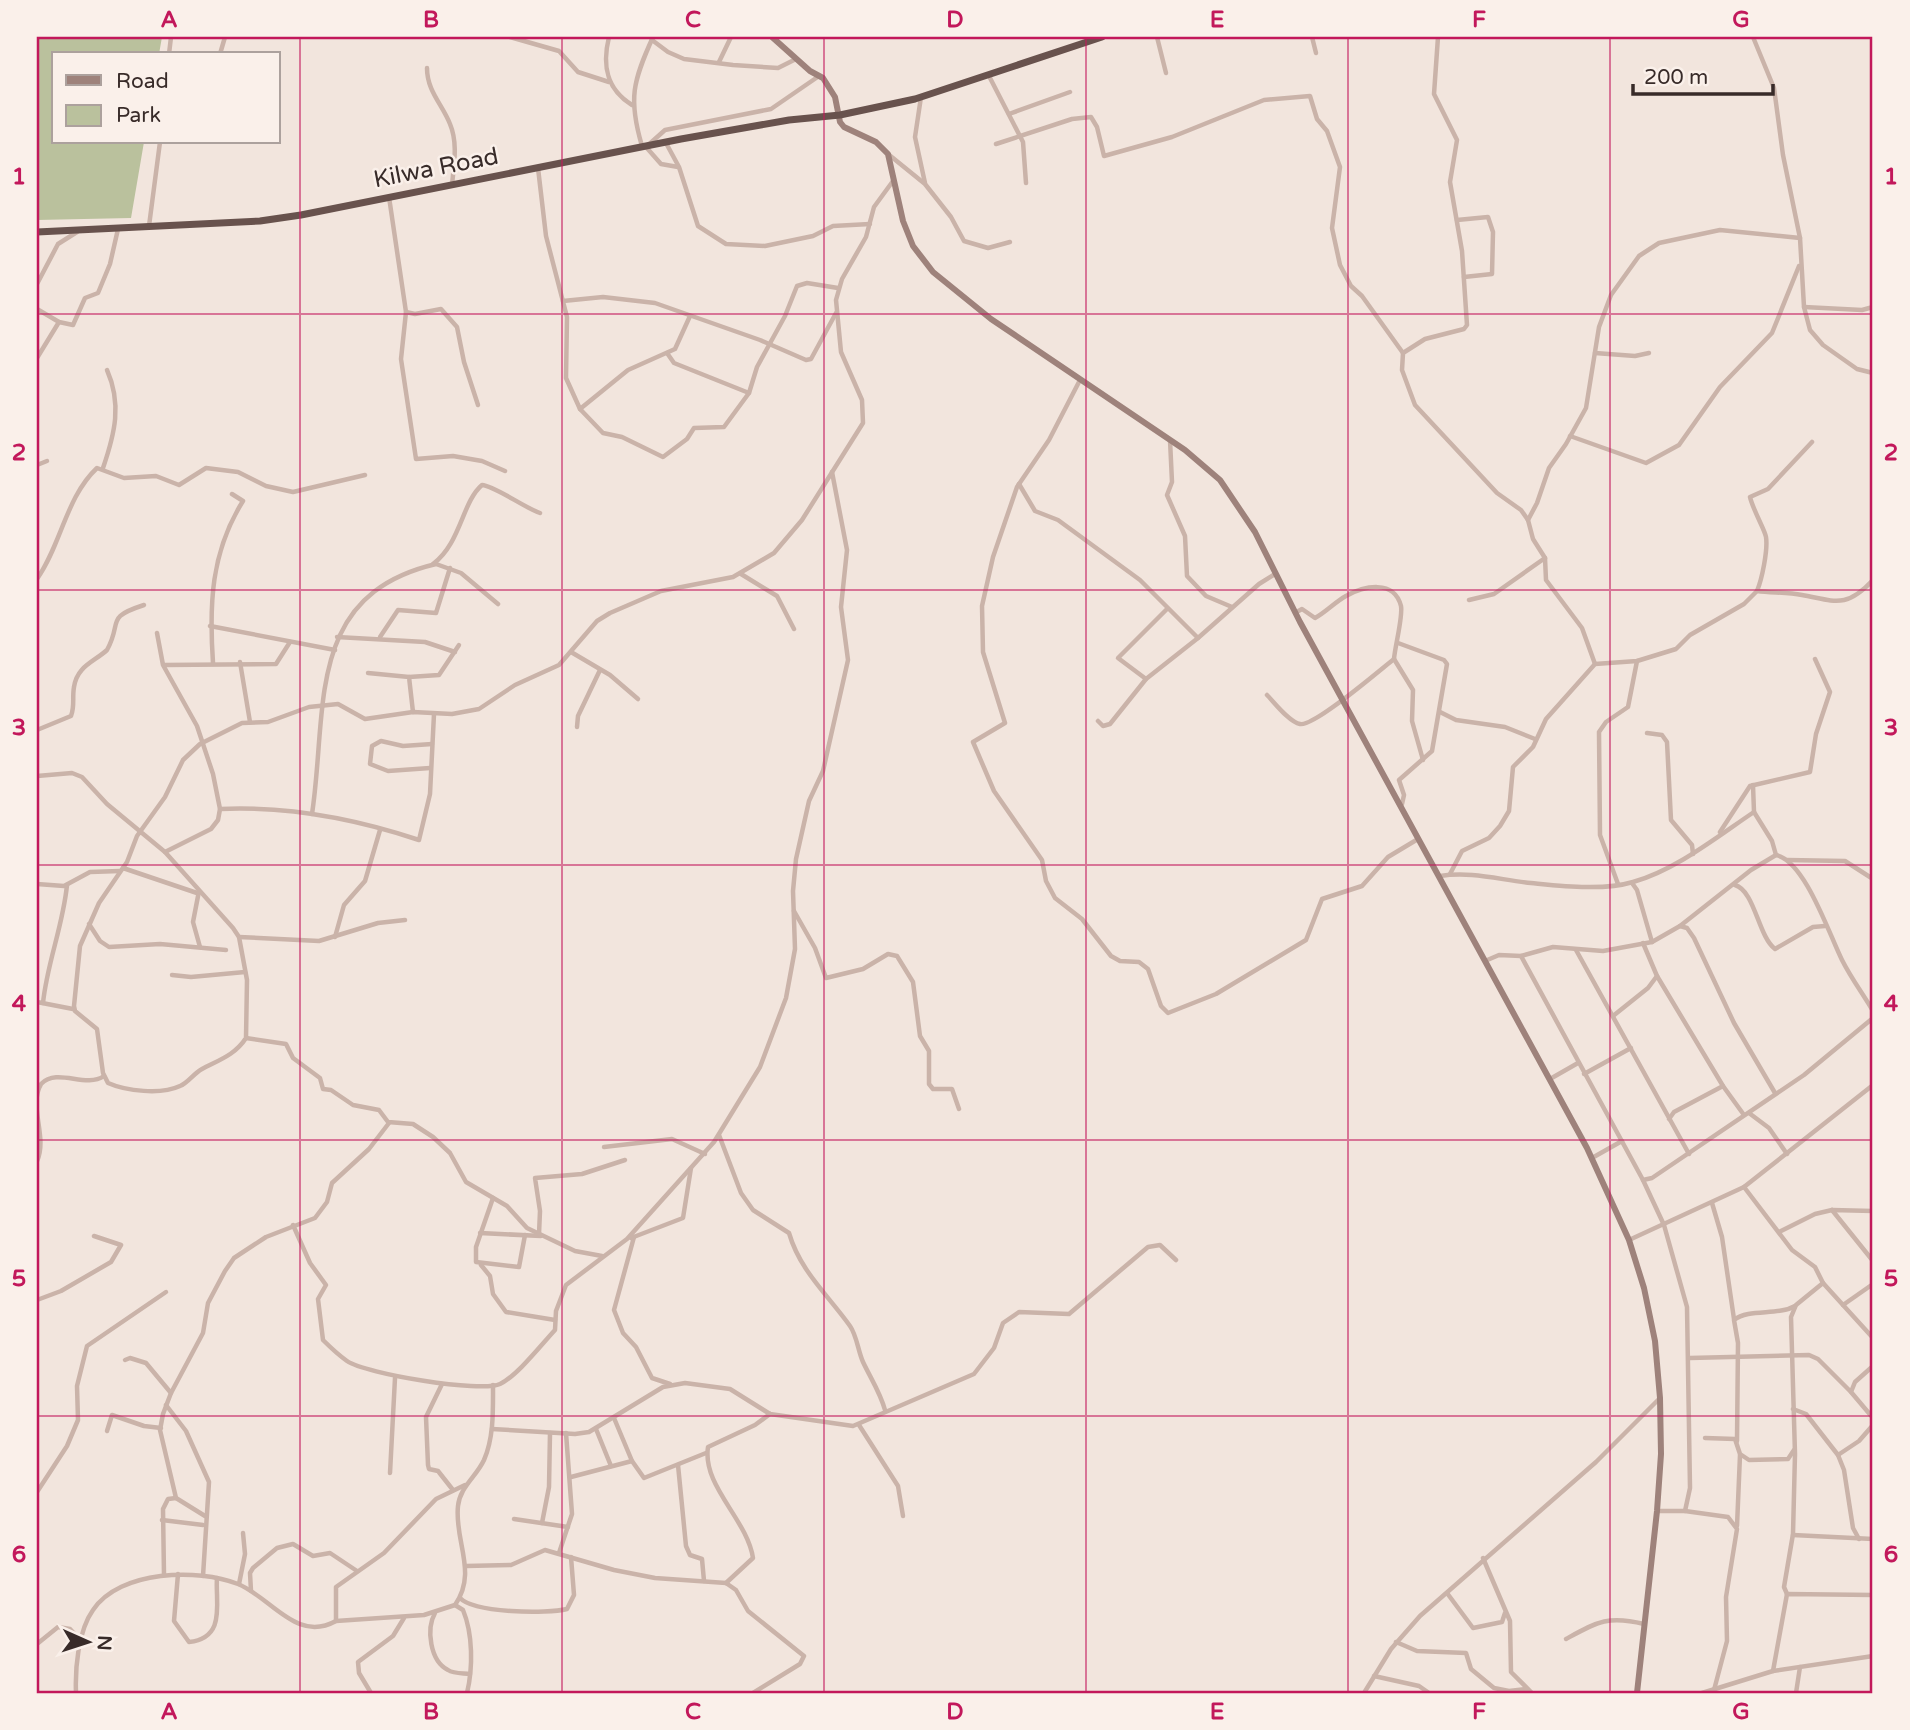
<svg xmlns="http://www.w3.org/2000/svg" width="1910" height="1730" viewBox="0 0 1910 1730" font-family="'Varela Round',sans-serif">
<rect width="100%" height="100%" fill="#f2e5dd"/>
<polygon fill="#bac19d" points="37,37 162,37 159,54 54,54 54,142 144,142 131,218 37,220"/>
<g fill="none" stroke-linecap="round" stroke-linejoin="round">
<g stroke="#cab3a9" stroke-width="4.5">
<polyline points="510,37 559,51 578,72 609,82"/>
<path d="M609 37C602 65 606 89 632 105"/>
<polyline points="1157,37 1166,73"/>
<polyline points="1312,37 1316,53"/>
<polyline points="1438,37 1434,94 1457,140 1450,182 1462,251 1467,325 1464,329 1425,339 1403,353 1402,370 1415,405 1497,493 1521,510 1528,520 1533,539 1545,558 1546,580 1582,628 1595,664"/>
<polyline points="1753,37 1774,88 1783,155 1800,238 1804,307 1810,330 1823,345 1857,369 1873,373"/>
<polyline points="652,40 668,52 684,59 733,65 778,68 796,59"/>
<polyline points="169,54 171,37"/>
<polyline points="220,54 225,37"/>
<polyline points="719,62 731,37"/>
<path d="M427 68C427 91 442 104 450 124 458 143 454 164 452 185"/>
<polyline points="989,76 1023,142 1026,183"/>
<polyline points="921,97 915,137 925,183"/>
<polyline points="1009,114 1070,92"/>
<polyline points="666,143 679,167 698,226 726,244 765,246 813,236 833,226 870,224"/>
<polyline points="996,144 1072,119 1091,117 1097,127 1104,156 1172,137 1264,100 1310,96 1317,119 1327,131 1340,167 1332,228 1340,265 1351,286 1362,296 1403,353"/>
<path d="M642 146C628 99 633 81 653 37"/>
<polyline points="888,154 925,184 951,217 964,241 988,248 1010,242"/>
<polyline points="678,167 661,164 646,147 665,130 771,109 819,76"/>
<polyline points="538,168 546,236 567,317 566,378 580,409 603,433 622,437 663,457 687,439 694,428 724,427 749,393 757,367 785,316 797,286 807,283 838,288"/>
<polyline points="389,197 406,312 401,359 416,459 453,456 482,461 505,471"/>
<polyline points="1457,220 1488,217 1493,232 1492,274 1464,277"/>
<polyline points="149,226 160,142"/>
<polyline points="37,284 58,244 77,232"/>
<polyline points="563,301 603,297 655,303 760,340 806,360 811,359 836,313"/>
<polyline points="1804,307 1862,310 1873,307"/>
<polyline points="37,309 59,322 73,325 85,298 98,293 110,264 118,229"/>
<polyline points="406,312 415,314 441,309 457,327 464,362 478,405"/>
<polyline points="667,353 674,363 749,393"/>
<polyline points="1595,353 1635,356 1649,353"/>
<polyline points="37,358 59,322"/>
<polyline points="1080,380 1049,440 1017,487 993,557 982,606 983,652 1005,723 973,742 994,791 1042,860 1046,881 1055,898 1082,919 1111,956 1120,961 1139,962 1148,969 1161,1006 1168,1013 1216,994 1306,940 1322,899 1362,886 1388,857 1418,839"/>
<polyline points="580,409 628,370 675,349 690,316"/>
<polyline points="1570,436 1646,463 1679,445 1720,387 1772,333 1799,266"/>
<polyline points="1170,440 1172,482 1167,495 1185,536 1187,576 1206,596 1232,607"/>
<polyline points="37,465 47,461"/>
<path d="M103 468C115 433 122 404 107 370"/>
<polyline points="1019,484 1035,511 1058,520 1140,580 1198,638"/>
<polyline points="1528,520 1537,503 1549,468 1566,444 1586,408 1599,327 1611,295 1639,256 1659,243 1720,230 1800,238"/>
<path d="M433 564C461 543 462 502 482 485 495 486 523 507 540 513"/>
<polyline points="741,574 777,596 794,629"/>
<path d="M37 579C61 545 66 497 97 468L124 478 156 476 179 485 206 468 238 472 266 486 293 492 365 475"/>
<path d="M1757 591C1762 579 1768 550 1766 537 1765 530 1753 510 1750 497L1768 489 1812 442"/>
<polyline points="1469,600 1494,594 1545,558"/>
<path d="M1295 613 1302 609 1315 618C1326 612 1335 602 1346 596 1364 586 1394 579 1401 606 1403 617 1395 646 1394 659L1413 690 1412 721 1423 760"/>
<polyline points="210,626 335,650"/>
<polyline points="157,633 163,665 197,726 213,774 220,809 218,820 211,829 165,852"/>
<polyline points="337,637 425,642 455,652"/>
<polyline points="380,637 398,610 436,613 450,568"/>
<polyline points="1398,643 1444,660 1447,664 1432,751 1399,780 1404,795 1402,804"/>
<polyline points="571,652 610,675 638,699"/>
<polyline points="240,662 250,722"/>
<path d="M213 663C209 604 211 552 243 501L232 494"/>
<polyline points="164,665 276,664 290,642"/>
<polyline points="368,673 409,677 413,712"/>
<polyline points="409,677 439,675 459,645"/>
<polyline points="1146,679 1118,658 1167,609"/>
<path d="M1267 695C1274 702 1289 722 1300 724 1314 727 1380 670 1394 659"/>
<polyline points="1440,712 1456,720 1505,727 1535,739"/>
<polyline points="1098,721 1103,726 1110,724 1146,679 1198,638 1259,584 1275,574"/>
<polyline points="577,727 578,716 600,670"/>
<path d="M37 730 71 716C75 706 72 698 74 687 77 666 94 662 107 650 123 621 104 618 144 605"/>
<polyline points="1647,733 1662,735 1667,742 1671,820 1692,845 1693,854"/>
<polyline points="430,768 388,771 370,764 372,746 381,741 403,746 432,744"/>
<path d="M37 776 72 773 82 777 107 804 165 852 233 928 239 937 247 980 246 1038C235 1055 219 1060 202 1069 193 1074 188 1083 180 1086 161 1095 126 1091 108 1083L103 1073 97 1029 75 1011 74 1006 80 946 99 903 127 862 137 836 165 797 183 760 200 744 242 723 268 722 309 707 338 704 365 719 413 712 452 714 479 709 515 685 559 665 597 621 610 613 661 591 733 577 774 553 802 520 863 423 862 400 841 352 836 300 842 279 866 237 874 207 893 181"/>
<polyline points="1753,785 1754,812"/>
<path d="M220 809C287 806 356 819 419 840L430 794 434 714"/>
<path d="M312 814C328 709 304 595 436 564L461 573 498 604"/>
<polyline points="1720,832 1750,786 1810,772 1816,734 1830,692 1815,659"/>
<polyline points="1787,860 1845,861 1873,879"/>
<polyline points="123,868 197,893"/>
<path d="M1450 874 1462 851 1489 838 1500 826 1509 811 1513 767 1533 747 1546 719 1595 664 1637 661 1676 649 1690 635 1744 604 1757 591C1772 593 1787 592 1802 595 1835 601 1846 609 1873 580"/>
<path d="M1440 876C1472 871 1500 880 1531 883 1562 886 1603 891 1633 882 1676 870 1718 836 1754 812L1772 841 1776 855"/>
<polyline points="1632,883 1637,890 1652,942"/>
<polyline points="37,884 64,886 90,872 120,871"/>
<polyline points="1618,884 1600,835 1599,732 1606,722 1628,707 1637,661"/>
<path d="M1735 885C1755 891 1758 936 1775 949L1813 927 1825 926"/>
<polyline points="199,891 193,922 200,947"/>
<polyline points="794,911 815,948 826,978 863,969 888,954 897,956 913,982 920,1036 929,1051 929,1084 933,1089 952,1089 959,1109"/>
<polyline points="89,924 100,941 109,947 160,944 226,950"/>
<polyline points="1680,926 1687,928 1694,938 1734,1023 1775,1093"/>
<polyline points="239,937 319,941 378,923 405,920"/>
<polyline points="335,937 344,905 365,881 380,830"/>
<polyline points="1643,943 1657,976 1723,1086 1744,1115"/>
<polyline points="1576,950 1689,1154"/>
<polyline points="1521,956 1643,1180 1652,1178 1804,1075 1873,1018"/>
<path d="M1485 961 1499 955 1521 956 1553 947 1603 951 1652 942 1680 926 1751 870 1776 855C1805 861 1829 934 1842 960 1851 978 1863 994 1873 1011"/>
<polyline points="172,975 191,977 245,972"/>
<polyline points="37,1002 73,1009"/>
<path d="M43 1003C47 963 63 926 67 885"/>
<polyline points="1613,1016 1648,988 1657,976"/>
<polyline points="246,1038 286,1044 293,1058 320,1078 323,1089 331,1090 353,1105 379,1110 388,1122 413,1124 433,1137 450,1153 466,1182 507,1206 527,1228 575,1251 602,1256"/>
<polyline points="1584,1074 1631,1048"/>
<polyline points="1550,1079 1578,1063"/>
<polyline points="1749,1113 1769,1128 1787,1154"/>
<polyline points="1669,1119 1674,1112 1723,1086"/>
<path d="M719 1135 741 1193 753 1210 789 1233C800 1271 828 1295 850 1326 857 1336 858 1351 863 1362 871 1379 880 1392 885 1410"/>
<polyline points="604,1147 672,1139 705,1154"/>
<polyline points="1592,1158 1622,1141"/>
<path d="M37 1161C48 1137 28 1106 41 1084 58 1067 85 1089 104 1076"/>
<polyline points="1643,1180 1664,1225 1687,1307 1690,1488 1685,1511"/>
<polyline points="1744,1187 1792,1250 1815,1267 1823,1283 1873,1338"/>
<polyline points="493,1198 476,1247 476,1262 519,1267 525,1235"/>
<polyline points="1712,1203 1722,1237 1734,1319"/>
<polyline points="1832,1210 1873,1261"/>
<path d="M293 1225 310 1263 326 1285 318 1299 323 1340C330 1347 340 1356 347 1361 366 1374 481 1393 500 1384 517 1376 541 1345 555 1330L556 1311 566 1285 627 1239 714 1142 760 1067 786 998 795 949 793 891 796 859 809 801 823 771 848 660 841 607 847 550 832 472"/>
<polyline points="1779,1232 1815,1214 1832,1210 1873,1211"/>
<polyline points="480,1233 541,1236"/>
<polyline points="539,1234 540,1211 535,1178 582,1174 625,1160"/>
<polyline points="634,1237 614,1310 623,1333 636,1347 652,1378 670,1384"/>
<polyline points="631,1238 683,1218 691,1168"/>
<polyline points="1629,1240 1744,1187 1873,1085"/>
<polyline points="481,1265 490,1276 493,1294 506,1312 555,1320"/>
<polyline points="37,1300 61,1291 111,1262 121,1245 94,1236"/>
<polyline points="1843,1305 1873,1284"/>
<polyline points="1690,1358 1809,1355 1818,1359 1851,1392"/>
<polyline points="125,1360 130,1358 146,1363 171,1393"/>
<polyline points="1873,1366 1855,1382 1851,1392 1873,1418"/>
<polyline points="442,1384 426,1417 428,1465 429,1469 438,1471 453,1490"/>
<polyline points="166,1405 186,1431 209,1482 203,1576"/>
<polyline points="1793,1409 1806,1414 1838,1455 1844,1470 1853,1528 1859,1539"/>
<polyline points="614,1418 632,1461 644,1478 706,1453"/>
<polyline points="859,1425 898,1486 903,1516"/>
<polyline points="492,1429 575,1434 589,1432 663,1387 685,1383 730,1389 770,1414 853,1426 974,1374 994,1348 1003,1323 1019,1312 1069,1314 1148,1247 1160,1245 1176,1260"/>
<polyline points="596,1429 611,1466"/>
<polyline points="107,1431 112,1415 144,1426 161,1428"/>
<polyline points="1705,1438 1735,1439 1740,1454 1749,1460 1788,1459 1794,1450"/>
<path d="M1737 1441 1738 1343 1734 1320C1749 1308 1778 1316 1795 1306"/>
<polyline points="1838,1455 1859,1441 1873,1425"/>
<polyline points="678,1465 686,1546 690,1555 702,1559 704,1581"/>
<polyline points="390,1473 395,1378"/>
<polyline points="571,1477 632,1461"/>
<polyline points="37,1492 67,1446 78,1420 77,1386 87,1346 166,1292"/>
<polyline points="1657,1511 1685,1511 1728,1517 1737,1529 1726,1597 1727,1641 1714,1690"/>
<polyline points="205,1516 176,1498 160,1430 163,1414 171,1393 203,1333 208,1303 225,1271 234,1258 266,1237 315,1218 327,1202 332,1183 369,1149 389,1123"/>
<polyline points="514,1519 568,1527"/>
<polyline points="162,1520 203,1525"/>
<polyline points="542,1523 549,1487 550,1433"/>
<polyline points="1737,1526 1740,1455"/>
<polyline points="1793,1535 1873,1539"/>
<polyline points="559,1553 572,1514 566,1433"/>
<polyline points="1483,1558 1510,1621 1511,1672 1532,1693"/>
<polyline points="466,1566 511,1565 545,1550 614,1570 655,1578 726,1583 736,1590 748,1611 804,1656 800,1664 753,1693"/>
<path d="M178 1574 174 1621 189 1642C227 1638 215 1602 217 1578"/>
<polyline points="164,1575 163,1509 168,1499 176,1498"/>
<path d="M726 1583 753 1558C747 1519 702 1486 708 1447L755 1425 770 1414"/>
<polyline points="239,1584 245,1554 243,1533"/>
<polyline points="251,1591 250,1573 253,1568 277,1548 293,1544 313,1556 330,1553 357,1571"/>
<polyline points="1447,1593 1473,1628 1502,1622 1505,1613"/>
<polyline points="1787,1594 1784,1587 1793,1534 1795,1454 1791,1317 1796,1305 1823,1283"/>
<path d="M460 1598C474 1613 547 1614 567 1609L574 1595 571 1557"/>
<path d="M455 1605 463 1610C473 1634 473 1668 467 1693"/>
<path d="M435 1613C426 1629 430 1661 448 1670 454 1674 463 1673 470 1674"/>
<polyline points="336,1621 336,1587 384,1553 436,1499 465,1485"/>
<path d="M1566 1639C1597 1622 1608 1615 1644 1624"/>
<polyline points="1396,1642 1417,1651 1466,1653 1471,1669 1494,1688 1509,1691 1527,1689"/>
<polyline points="37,1644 58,1627 70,1629 81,1641"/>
<polyline points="1773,1671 1787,1594 1873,1595"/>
<polyline points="1374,1676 1419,1686 1429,1693"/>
<path d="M76 1693C75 1669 78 1631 93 1610 120 1570 198 1568 238 1584 272 1598 296 1643 336 1621L424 1615 455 1605C478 1572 454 1541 458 1506 460 1487 476 1477 484 1460 494 1437 493 1410 493 1385"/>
<polyline points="371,1693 359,1673 358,1662 393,1636 404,1618"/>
<polyline points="1364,1693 1391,1649 1420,1616 1596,1462 1659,1399"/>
<polyline points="1702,1693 1773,1671 1873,1656"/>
<polyline points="1796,1693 1800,1667"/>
</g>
<polyline stroke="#9e827b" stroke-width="6" points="772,37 810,71 823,78 835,97 840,122 844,127 876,142 888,154 903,221 913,246 933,272 991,319 1185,450 1220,480 1255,532 1300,622 1587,1148 1629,1240 1644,1288 1655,1341 1660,1398 1661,1454 1657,1511 1637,1693"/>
<polyline stroke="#68524d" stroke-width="7" points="37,232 260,221 301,215 681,139 789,120 840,115 915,99 1102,37"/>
</g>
<path fill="none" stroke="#c2185b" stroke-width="2" stroke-opacity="0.55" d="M300 37V1693M562 37V1693M824 37V1693M1086 37V1693M1348 37V1693M1610 37V1693M37 314H1873M37 590H1873M37 865H1873M37 1140H1873M37 1416H1873"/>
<g text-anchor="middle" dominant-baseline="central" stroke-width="5" stroke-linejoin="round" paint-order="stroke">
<g font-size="24" fill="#382b29" stroke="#faf0ea">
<text transform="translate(436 168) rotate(-11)">Kilwa Road</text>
</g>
</g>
<rect width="1910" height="1730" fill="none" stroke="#faf0ea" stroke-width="77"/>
<rect x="52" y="52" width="228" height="91" fill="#faf0ea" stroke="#aca19d" stroke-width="2"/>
<rect x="66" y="75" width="35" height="10" fill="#9e827b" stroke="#aca19d" stroke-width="2"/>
<text x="116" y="88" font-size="21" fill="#382b29">Road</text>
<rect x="66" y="105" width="35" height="21" fill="#bac19d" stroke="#aca19d" stroke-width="2"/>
<text x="116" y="122" font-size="21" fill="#382b29">Park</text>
<g transform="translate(88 1642) rotate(93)" stroke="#faf0ea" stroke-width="5" paint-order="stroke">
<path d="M0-5L12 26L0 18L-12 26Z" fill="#382b29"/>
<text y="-10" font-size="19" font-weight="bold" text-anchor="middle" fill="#382b29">N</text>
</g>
<path d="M1633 84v10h140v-10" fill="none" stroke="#382b29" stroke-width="3.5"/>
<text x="1644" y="84" font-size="21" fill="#382b29" stroke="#faf0ea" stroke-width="5" paint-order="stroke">200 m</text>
<rect x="38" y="38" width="1833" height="1654" fill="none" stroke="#c2185b" stroke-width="2.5"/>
<g font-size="23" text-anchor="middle" font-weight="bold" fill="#c2185b">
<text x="169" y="27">A</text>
<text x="431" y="27">B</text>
<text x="693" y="27">C</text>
<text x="955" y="27">D</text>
<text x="1217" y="27">E</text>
<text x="1479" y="27">F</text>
<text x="1741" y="27">G</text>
<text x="19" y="184">1</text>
<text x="1891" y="184">1</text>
<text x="19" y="460">2</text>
<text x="1891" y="460">2</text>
<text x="19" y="735">3</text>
<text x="1891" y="735">3</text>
<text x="19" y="1011">4</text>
<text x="1891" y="1011">4</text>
<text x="19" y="1286">5</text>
<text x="1891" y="1286">5</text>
<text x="19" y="1562">6</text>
<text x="1891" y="1562">6</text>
<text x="169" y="1719">A</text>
<text x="431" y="1719">B</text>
<text x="693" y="1719">C</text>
<text x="955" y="1719">D</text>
<text x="1217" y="1719">E</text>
<text x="1479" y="1719">F</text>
<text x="1741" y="1719">G</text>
</g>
</svg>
